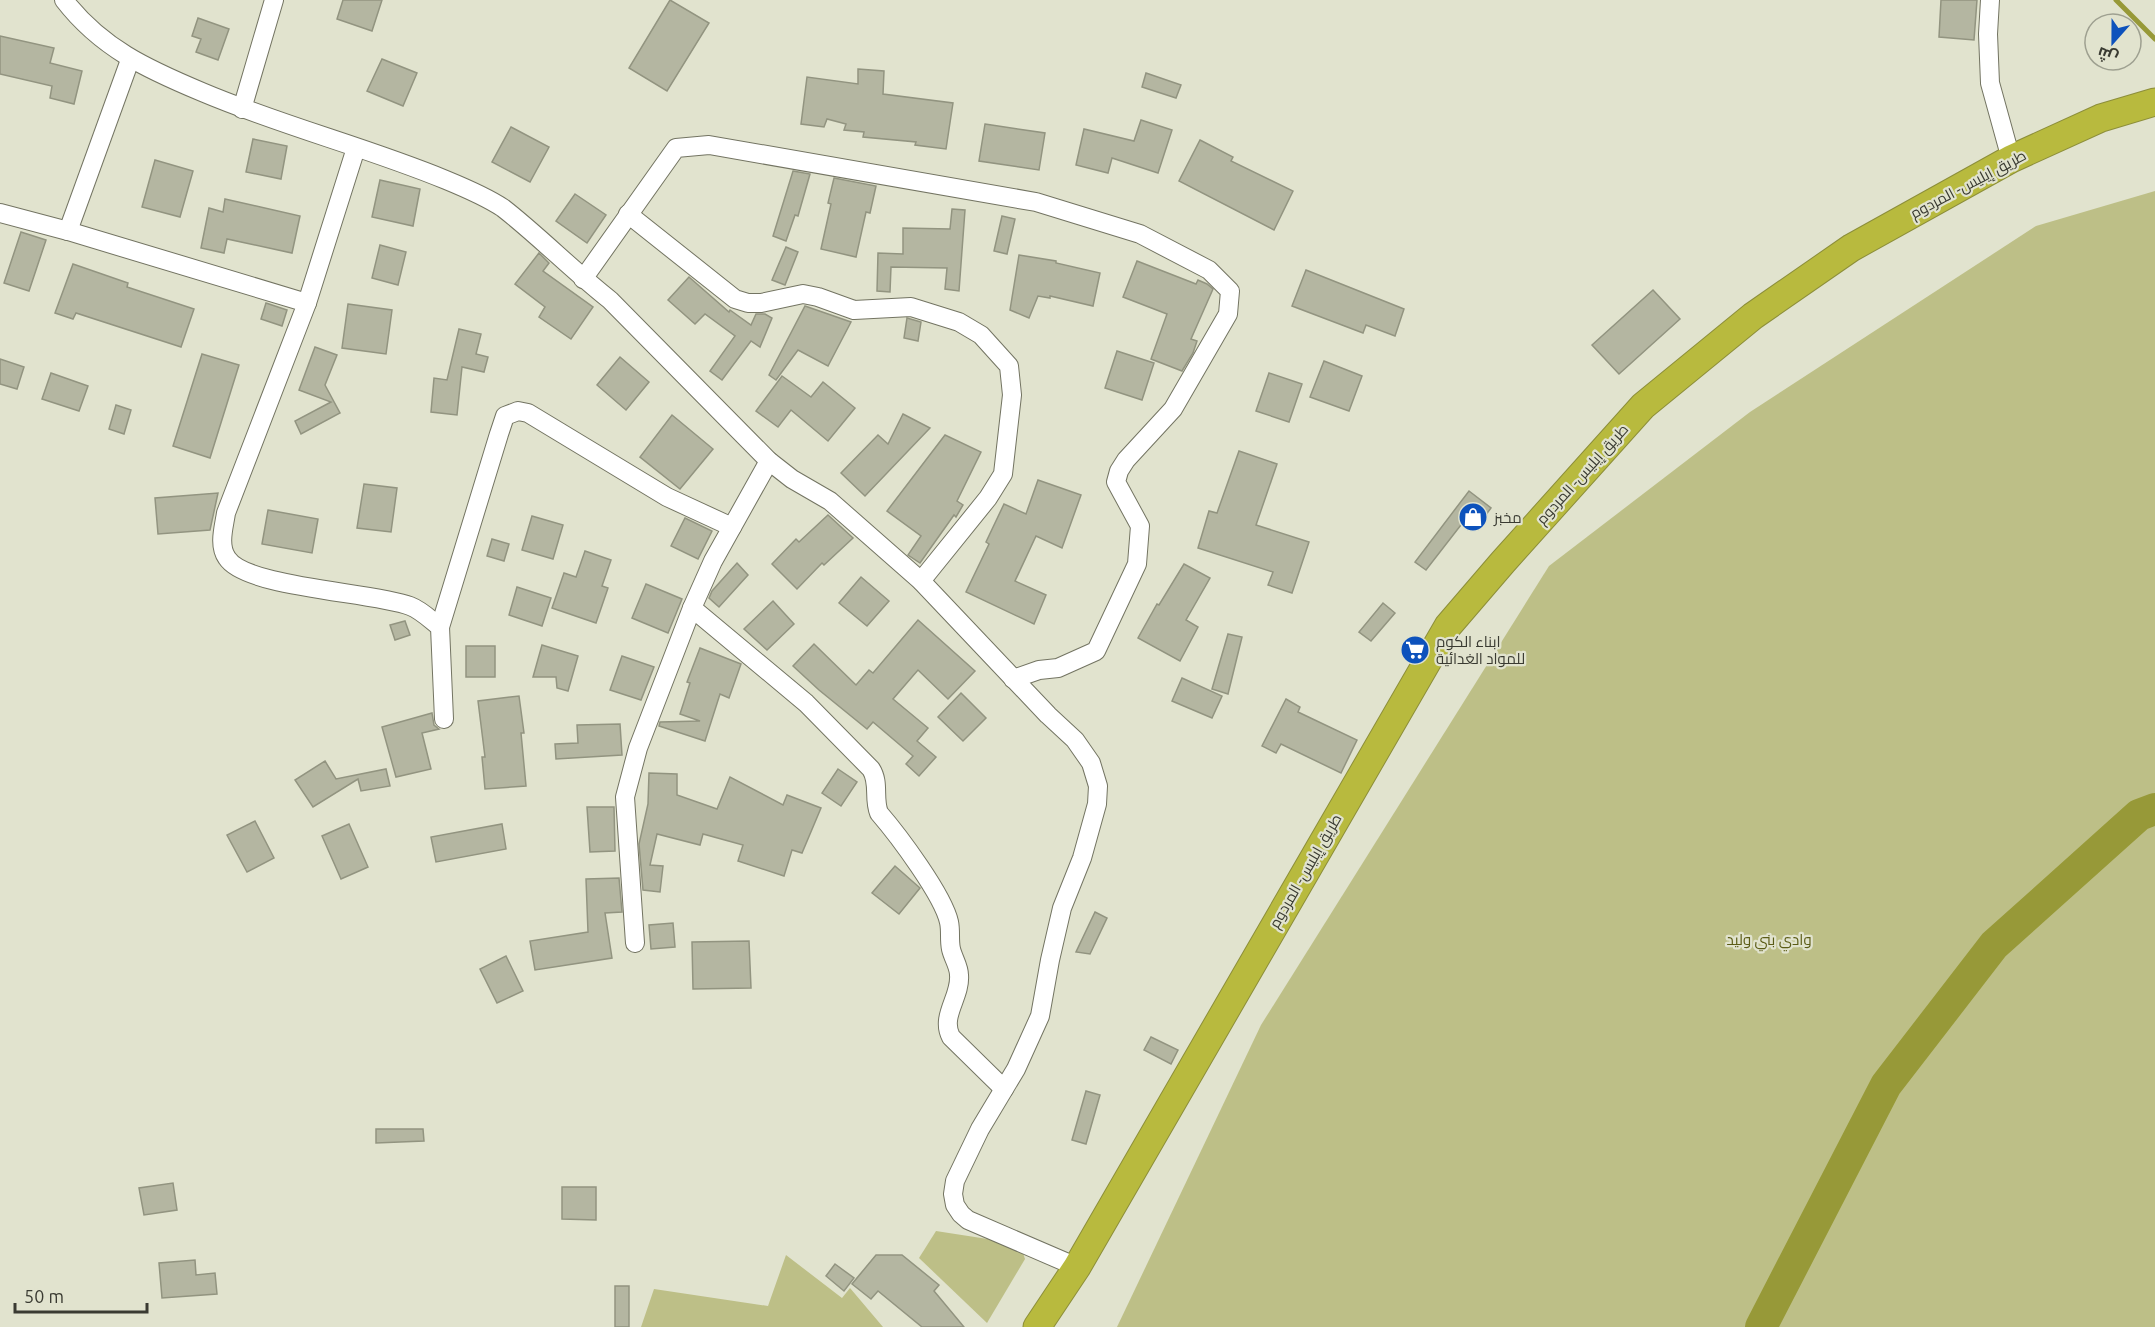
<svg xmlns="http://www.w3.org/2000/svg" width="2155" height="1327" viewBox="0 0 2155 1327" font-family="Ubuntu,Cairo,sans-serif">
<rect width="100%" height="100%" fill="#e1e3ce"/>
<g fill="#bdbf87">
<polygon points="2155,191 2155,1327 1117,1327 1261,1025 1549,566 1750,412 2036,226"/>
<polygon points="936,1231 994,1240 1022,1250 1025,1259 987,1323 919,1258"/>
<polygon points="786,1255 842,1298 850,1288 883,1327 641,1327 654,1289 768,1306"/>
</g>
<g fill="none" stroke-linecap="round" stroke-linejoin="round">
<polyline stroke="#979938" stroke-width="5" points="2116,0 2155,39"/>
<polyline stroke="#979938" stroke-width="32" points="1761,1327 1886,1085 1994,945 2139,815 2155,809"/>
</g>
<g fill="#b4b6a1" stroke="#929480" stroke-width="1.5">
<polygon points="343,0 382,0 372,31 337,19"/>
<polygon points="670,0 709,23 667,91 629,68"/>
<polygon points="1941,0 1977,0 1974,40 1939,37"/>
<polygon points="198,18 229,29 218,60 196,52 201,39 192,36"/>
<polygon points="0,36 54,48 50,63 82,71 74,104 50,98 52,86 0,74"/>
<polygon points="382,59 417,73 403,106 367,91"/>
<polygon points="858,69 884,71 883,94 953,103 946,149 915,145 916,142 863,137 864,132 844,130 846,124 827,119 824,127 801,124 807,77 858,84"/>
<polygon points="1146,73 1181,85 1176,98 1142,87"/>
<polygon points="1141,120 1172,130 1158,173 1112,158 1108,173 1076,165 1084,129 1134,141"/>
<polygon points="985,124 1045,133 1039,170 979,161"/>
<polygon points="511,127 549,147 530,182 492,162"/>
<polygon points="253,139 287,146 281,179 246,172"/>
<polygon points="1200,140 1233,157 1231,161 1293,191 1274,230 1179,181"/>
<polygon points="155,160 193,171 180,217 142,207"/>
<polygon points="793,171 810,174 798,216 795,215 786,241 773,236"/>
<polygon points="834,178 876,186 870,213 866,212 856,257 821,249 831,204 828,203"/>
<polygon points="380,180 420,189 413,226 372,217"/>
<polygon points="575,194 606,215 587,243 556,221"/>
<polygon points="225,199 300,216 292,253 227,239 224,253 201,248 209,208 223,212"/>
<polygon points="952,209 965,210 959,291 945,289 947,268 891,267 890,292 877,291 878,253 903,254 903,228 950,229"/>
<polygon points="1002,216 1015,219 1007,254 994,251"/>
<polygon points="21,232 46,240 29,291 4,283"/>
<polygon points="380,245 406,252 398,285 372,278"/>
<polygon points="786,247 798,252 785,285 772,280"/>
<polygon points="539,253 549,263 543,271 593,307 571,339 539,317 545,307 515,284"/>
<polygon points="1019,255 1056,261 1056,263 1100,273 1093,306 1050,296 1050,298 1038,296 1029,318 1010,310"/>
<polygon points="1137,261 1196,284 1198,280 1207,284 1213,289 1191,339 1197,341 1193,353 1182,371 1151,359 1167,314 1123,297"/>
<polygon points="73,264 128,283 127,287 194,309 181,347 76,313 73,319 55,313"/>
<polygon points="1306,270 1404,309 1395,336 1366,325 1363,333 1292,306"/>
<polygon points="689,277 729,312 730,310 751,325 756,314 765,314 772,318 760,347 751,341 722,380 710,371 735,336 705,314 695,324 668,300"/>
<polygon points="1653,290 1680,319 1619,374 1592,345"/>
<polygon points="266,303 287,310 282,326 261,319"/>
<polygon points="348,304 392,310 386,354 342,348"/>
<polygon points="805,306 851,322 828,366 798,350 776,380 769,375"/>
<polygon points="907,318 921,322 918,341 904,338"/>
<polygon points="459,329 481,334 476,354 488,357 484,372 462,367 457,415 431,412 434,378 447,380"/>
<polygon points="315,347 337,355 325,385 340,413 301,434 295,421 331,402 299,390"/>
<polygon points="1117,351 1154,363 1142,400 1105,388"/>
<polygon points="202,354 239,365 210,458 173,446"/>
<polygon points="620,357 649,382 626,410 597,385"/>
<polygon points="0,359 24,367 17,389 0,384"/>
<polygon points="1324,361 1362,376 1349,411 1310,397"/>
<polygon points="51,373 88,386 79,411 42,399"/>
<polygon points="1269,373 1302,384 1289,422 1256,411"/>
<polygon points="782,376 811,397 823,382 855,408 828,441 791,410 778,427 756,411"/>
<polygon points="116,405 131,410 124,434 109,429"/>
<polygon points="903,414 930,428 865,496 841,473 878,435 888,444"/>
<polygon points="672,415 713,449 680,489 640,457"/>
<polygon points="945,435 981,452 957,501 963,505 956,517 954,515 920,563 908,555 921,536 887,511"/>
<polygon points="1239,451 1277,464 1256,525 1309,542 1292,593 1268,585 1273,572 1198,548 1209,511 1217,513"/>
<polygon points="1038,480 1081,495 1062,548 1036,536 1015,581 1046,595 1034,624 966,592 989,544 986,542 1004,504 1026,514"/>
<polygon points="364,484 397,488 391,532 357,528"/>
<polygon points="1469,491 1491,508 1482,520 1471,512 1426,570 1415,562"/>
<polygon points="218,493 210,530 158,534 155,498"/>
<polygon points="268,510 318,519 312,553 262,544"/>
<polygon points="828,515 853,538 824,565 822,563 797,589 772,564 796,539 799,542"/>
<polygon points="532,516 563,525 553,559 522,550"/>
<polygon points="685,518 712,531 698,559 671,546"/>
<polygon points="492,539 509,544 504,561 487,556"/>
<polygon points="585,551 611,560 602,586 608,588 596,623 552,608 564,573 576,577"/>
<polygon points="737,563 748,575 719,607 709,598 712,591"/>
<polygon points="1184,564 1210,578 1186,620 1198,627 1180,661 1138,638 1157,604 1159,605"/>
<polygon points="861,577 889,601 867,626 839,603"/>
<polygon points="646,584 682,599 668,633 632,618"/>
<polygon points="517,587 551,598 542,626 509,615"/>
<polygon points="773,601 794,624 767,650 744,629"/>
<polygon points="1383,603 1395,613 1371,641 1359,632"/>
<polygon points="918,620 975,671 948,699 918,670 893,699 928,728 917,741 936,757 919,776 906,764 913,756 873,722 867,729 819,690 793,666 814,644 856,685 869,670 873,673"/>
<polygon points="405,621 410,635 395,640 390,625"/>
<polygon points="1228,634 1242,637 1228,694 1212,689"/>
<polygon points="542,645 578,656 568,691 557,688 556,677 533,677"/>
<rect x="466" y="646" width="29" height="31"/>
<polygon points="700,648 741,664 729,698 720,694 705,741 659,726 660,722 700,721 680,714 690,683 687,682"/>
<polygon points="622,656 654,667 641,700 610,690"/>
<polygon points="1182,678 1222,696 1212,718 1172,701"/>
<polygon points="961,693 986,718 963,741 938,717"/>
<polygon points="519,696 524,733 521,733 526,786 485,789 482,757 485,757 478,701"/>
<polygon points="1286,699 1300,707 1298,712 1357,740 1341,773 1281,744 1276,753 1262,746"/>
<polygon points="432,713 434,725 439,729 422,733 431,769 396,777 382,727"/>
<polygon points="620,724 622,755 556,759 555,744 578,743 577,725"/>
<polygon points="325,761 336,779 386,769 390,786 361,791 358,779 313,807 295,780"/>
<polygon points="838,769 857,782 841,806 822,793"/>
<polygon points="649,773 677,774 677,795 717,809 730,777 783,805 787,795 821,808 802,853 792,850 784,876 738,861 743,845 703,834 700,845 657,834 650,865 663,866 660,892 643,890 639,844 648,804"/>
<polygon points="587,807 614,807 615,851 590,852"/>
<polygon points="255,821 274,858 247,872 227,835"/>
<polygon points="349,824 368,867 341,879 322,836"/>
<polygon points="502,824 506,849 436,862 431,837"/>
<polygon points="895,866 920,888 899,914 872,893"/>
<polygon points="619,878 622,912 605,913 612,958 535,970 530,941 588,932 586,879"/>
<polygon points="1095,912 1107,918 1090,954 1076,952"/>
<polygon points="673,923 675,947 651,949 649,925"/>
<polygon points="749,941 751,988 693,989 692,942"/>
<polygon points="506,956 523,991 497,1003 480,969"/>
<polygon points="1151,1037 1178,1050 1171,1064 1144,1050"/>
<polygon points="1086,1091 1100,1095 1086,1144 1072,1140"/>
<polygon points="376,1129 423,1129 424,1141 376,1143"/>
<polygon points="173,1183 177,1210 144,1215 139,1188"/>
<polygon points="562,1187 596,1187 596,1220 562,1219"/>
<polygon points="876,1255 902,1255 939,1285 934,1291 964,1327 922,1327 878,1291 871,1299 852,1284"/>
<polygon points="195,1260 196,1275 215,1273 217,1294 162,1298 159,1263"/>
<polygon points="835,1264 854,1278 844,1291 826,1276"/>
<rect x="615" y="1286" width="14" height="41"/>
</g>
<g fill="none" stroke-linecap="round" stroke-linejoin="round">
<g stroke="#737462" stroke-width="20">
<g id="minor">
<path d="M64 0C101 48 147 69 202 92 282 126 366 147 446 180 463 187 488 198 503 208 539 236 573 271 610 300L769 461 792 479 830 501 921 581 1048 715 1075 740 1091 763 1098 786 1097 804 1082 858 1062 908 1050 960 1040 1016 1016 1069 980 1129 955 1181 953 1194 955 1205 961 1214 968 1220 1077 1267"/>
<polyline points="1990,0 1988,34 1990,83 2011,159"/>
<polyline points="242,109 274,0"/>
<path d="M356 148 307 303 226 513C224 527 218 545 227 558 246 588 373 592 410 606 421 610 431 620 440 627L444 719"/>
<polyline points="0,213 68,231 307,303"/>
<polyline points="628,214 735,299 748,303 761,303 803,294 818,297 854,310 911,307 959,322 981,335 1009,366 1012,395 1003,474 988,498 921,581"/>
<polyline points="68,231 130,60"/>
<polyline points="583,279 676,148 709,145 1036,202 1140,234 1209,270 1230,291 1228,314 1173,409 1126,460 1119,471 1116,482 1140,526 1137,564 1096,651 1058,668 1039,670 1013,679"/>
<path d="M692 608 806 703 871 769C880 783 873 798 879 813 898 835 943 895 949 922 951 931 949 940 951 949 953 958 959 966 959 975 961 997 940 1016 951 1037L1004 1089"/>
<polyline points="440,627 499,434 505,416 518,411 528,413 667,497 732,527"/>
<polyline points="635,943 625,797 638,748 692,608 713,561 769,461"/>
</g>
</g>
<g stroke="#8c8e3a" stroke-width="29">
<polyline id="highway" points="1037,1327 1077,1267 1448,626 1503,562 1643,406 1753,316 1851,248 2011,159 2101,118 2155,102"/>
</g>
<use href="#minor" stroke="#fff" stroke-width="18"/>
<use href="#highway" stroke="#b8ba3e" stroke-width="27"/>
</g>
<defs>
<g id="shop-disc" transform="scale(1.5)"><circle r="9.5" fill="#0d52bc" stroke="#e1e3ce"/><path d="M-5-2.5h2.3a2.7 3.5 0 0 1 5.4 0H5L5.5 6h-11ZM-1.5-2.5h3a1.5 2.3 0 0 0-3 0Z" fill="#fff"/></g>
<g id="supermarket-disc" transform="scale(1.5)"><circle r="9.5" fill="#0d52bc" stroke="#e1e3ce"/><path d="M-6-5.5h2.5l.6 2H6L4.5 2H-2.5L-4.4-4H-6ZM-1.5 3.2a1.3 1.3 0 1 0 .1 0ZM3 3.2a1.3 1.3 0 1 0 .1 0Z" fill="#fff"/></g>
</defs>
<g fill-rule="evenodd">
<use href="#shop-disc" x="1473" y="517"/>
<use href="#supermarket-disc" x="1415" y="650"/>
</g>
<g text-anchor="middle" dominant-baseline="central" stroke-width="4.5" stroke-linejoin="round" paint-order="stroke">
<g font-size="15" fill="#3a3b32" stroke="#e1e3ce">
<text transform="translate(1968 184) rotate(-28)">طريق إيليس- المردوم</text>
<text transform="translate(1582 474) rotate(-48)">طريق إيليس- المردوم</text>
<text transform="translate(1305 871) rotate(-60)">طريق إيليس- المردوم</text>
</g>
<g font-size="15" fill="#3a3b32" stroke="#e1e3ce" text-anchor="start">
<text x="1494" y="517">مخبز</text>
<text x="1436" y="641">ابناء الكوم<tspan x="1436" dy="17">للمواد الغدائية</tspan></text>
</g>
<g font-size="15" fill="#5b5c16" stroke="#e1e3ce">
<text x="1769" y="939">وادي بني وليد</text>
</g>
</g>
<g transform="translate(2113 42) rotate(201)"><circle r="28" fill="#e1e3ce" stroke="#9ea090" stroke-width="1.5"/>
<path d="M0-4.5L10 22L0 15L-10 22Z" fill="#0d52bc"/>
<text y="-9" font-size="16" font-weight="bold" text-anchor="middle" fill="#3a3b32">ش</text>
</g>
<path d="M15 1303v9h132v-9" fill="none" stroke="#3a3b32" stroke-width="3"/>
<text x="24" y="1303" font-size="18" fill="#3a3b32" stroke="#e1e3ce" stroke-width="4.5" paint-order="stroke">50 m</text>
</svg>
